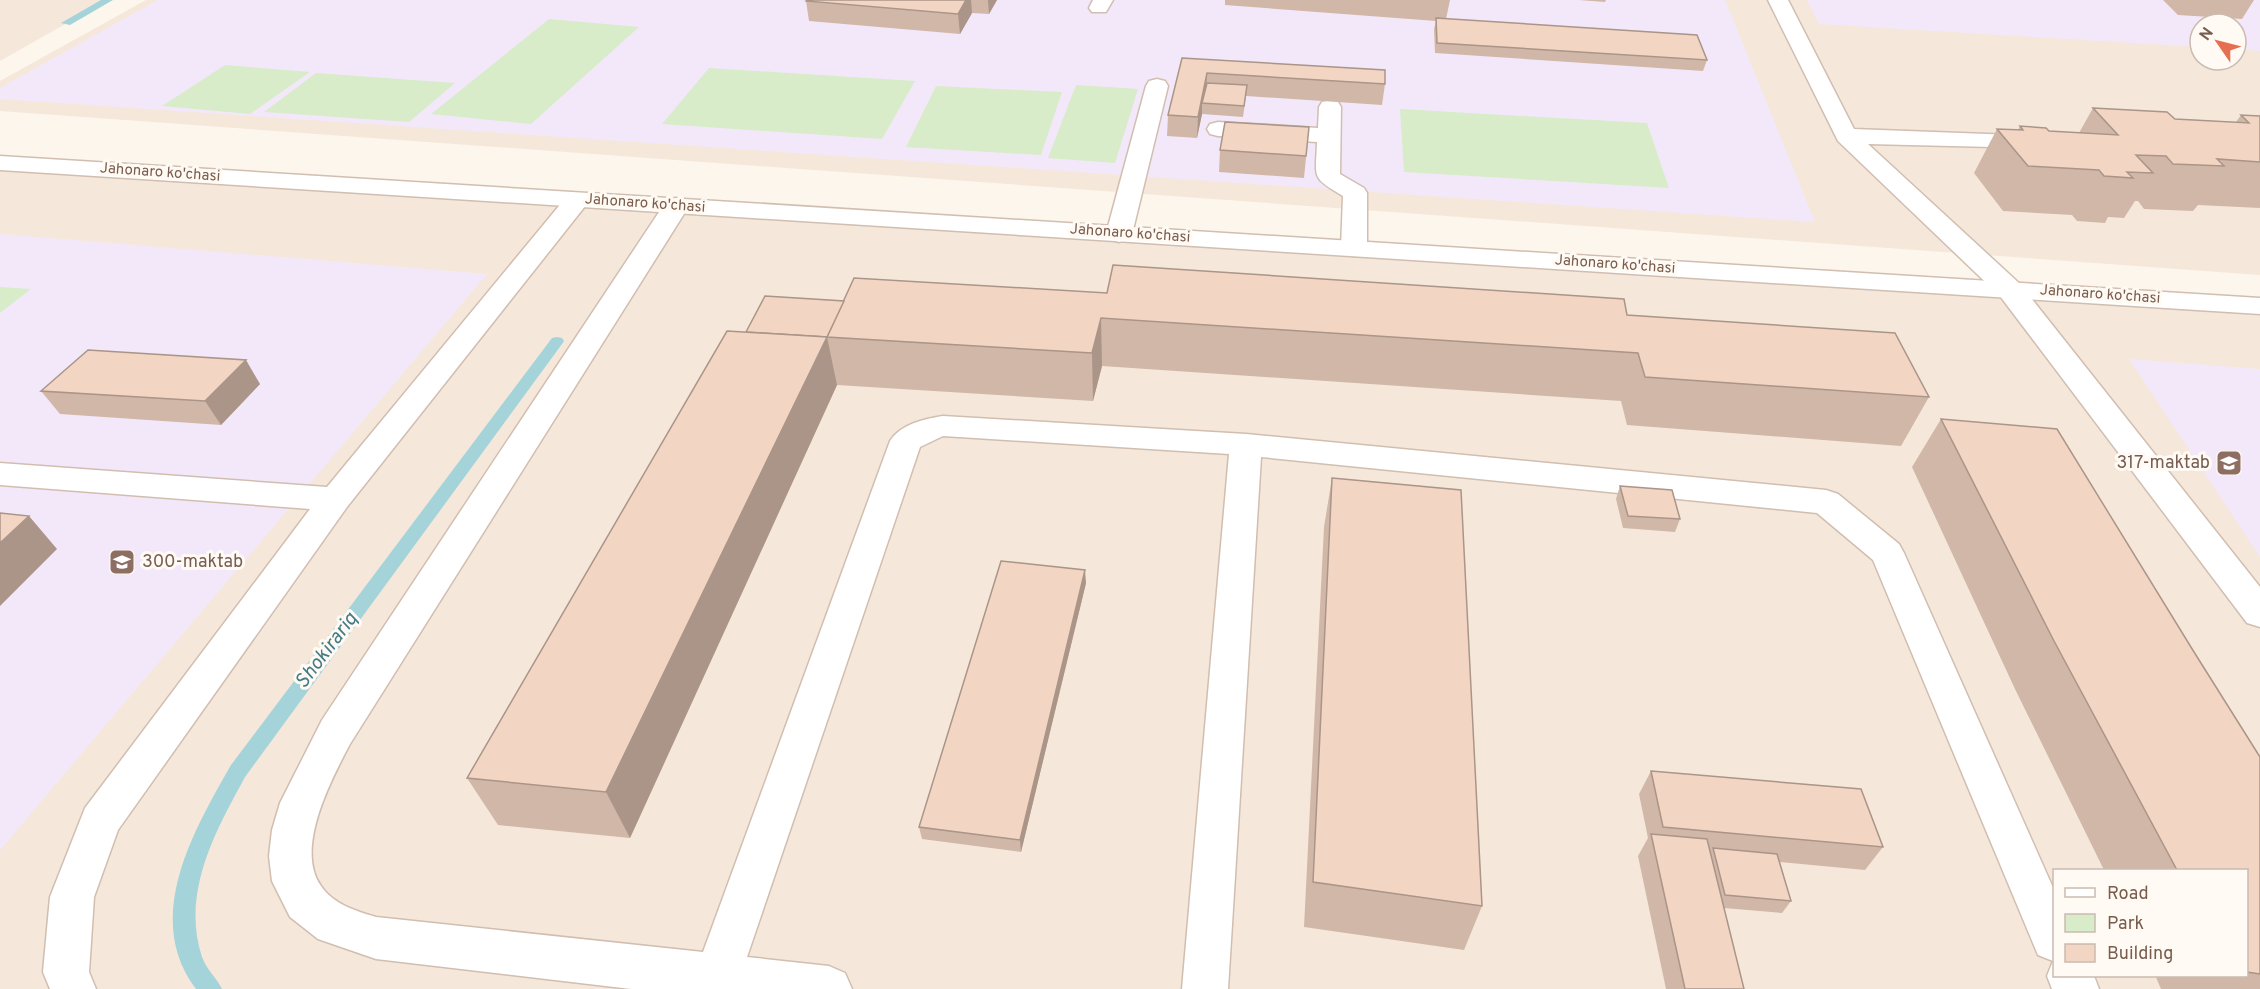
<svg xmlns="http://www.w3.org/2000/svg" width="2260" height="989" viewBox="0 0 2260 989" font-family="Overpass,sans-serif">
<rect width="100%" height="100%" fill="#fdf6ec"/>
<g fill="#f5e8da" fill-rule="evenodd">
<polygon points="0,0 108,0 0,61"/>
<path d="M146 0H2260V275L0 111V81ZM2200 24H2236V60H2200Z"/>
<path d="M0 163 2260 306V989H0ZM2054 870H2246V976H2054Z"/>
</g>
<g fill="#f3e8fa">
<polygon points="158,0 1725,0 1815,222 0,99 0,88"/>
<polygon points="1807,0 2260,0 2260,51 2236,49 2236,24 2200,24 2200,47 1819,24"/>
<polygon points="0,234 487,274 0,850"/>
<polygon points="2129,359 2260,369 2260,557"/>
</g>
<g fill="#d8ecc9">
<polygon points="549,19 639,27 531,124 431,114"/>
<polygon points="225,65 310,72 250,114 162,106"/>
<polygon points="709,68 915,81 882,139 662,124"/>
<polygon points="316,73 455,83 409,122 264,112"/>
<polygon points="1076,85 1138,89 1115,163 1048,158"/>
<polygon points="936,86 1062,92 1041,155 906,147"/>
<polygon points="1400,109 1647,123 1669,188 1404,172"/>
<polygon points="0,287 31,289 0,313"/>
</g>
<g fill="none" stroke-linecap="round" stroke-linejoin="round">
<g fill="#a5d3da" fill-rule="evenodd">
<polygon points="101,0 113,0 70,25 61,23"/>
<path d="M557 337 562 338 564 341 562 344 245 777C215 832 181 893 202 957 206 969 217 978 222 989H196C142 918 194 830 231 765L552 338Z"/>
</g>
<g stroke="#d1beb0" stroke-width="3">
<g id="lane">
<polygon points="1093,0 1113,0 1106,12 1092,12 1089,8"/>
<polygon points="1768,0 1788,0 1854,129 2044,136 2048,141 2044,146 2036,148 1868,144 2020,284 2260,587 2260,627 2247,623 2000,296 1838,141"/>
<polygon points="1157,79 1165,81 1168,86 1132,234 1128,239 1119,242 1110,239 1106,234 1146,86 1149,81"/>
<path d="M1330 100 1338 102 1341 107 1340 174 1364 188 1367 193V248L1363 254 1354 256 1345 254 1341 248 1343 196C1310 177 1316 178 1317 142L1218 136 1210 134 1207 129 1210 124 1218 122 1318 128 1319 107 1322 102Z"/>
<polygon points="577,193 586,195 589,200 586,205 347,507 118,830 94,897 89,972 96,989 50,989 43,972 50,897 85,808 310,509 0,485 0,463 327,487 568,195"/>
<path d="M676 198 685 201 689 206 350 744C332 778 294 849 321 886 333 904 356 911 376 917L703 952 890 441C901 424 924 419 943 416L1246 434 1826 490 1838 494 1899 544 1904 553 2054 890V976H2094L2099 989H2052L2047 976 2053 961 2038 955 1873 560 1817 513 1261 457 1228 989H1182L1229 454 943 436 920 447 747 957 829 966 845 973 852 989H631L376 959 318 939 290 917 272 881 269 856 272 830 280 803 322 720 663 206 667 201Z"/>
</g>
</g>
<g stroke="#d1beb0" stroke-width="3">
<polygon id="street" points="0,156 2260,298 2260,314 0,170"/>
</g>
<use href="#lane" fill="#fff" fill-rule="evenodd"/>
<use href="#street" fill="#fff" fill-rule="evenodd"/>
</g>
<g fill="#d1b7a8">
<polygon points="807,0 997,0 989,14 972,13 960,34 809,21 806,1"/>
<polygon points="1225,0 1450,0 1446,19 1707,60 1703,71 1435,53 1434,29 1436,21 1225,5"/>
<polygon points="1579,0 1606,0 1605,2"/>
<polygon points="2163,0 2254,0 2242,19 2178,15"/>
<polygon points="1182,58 1385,84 1382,105 1246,96 1243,117 1202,114 1197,138 1167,136 1168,115"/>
<polygon points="2093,108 2175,119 2236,122 2241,115 2260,116 2260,208 2198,205 2193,211 2144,209 2138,201 2135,201 2124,218 2108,217 2105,223 2077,221 2072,215 2003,211 1974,173 1997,129 2018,130 2020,126 2049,131 2079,133"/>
<polygon points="1309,127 1304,178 1219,172 1220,150"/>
<polygon points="1107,293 1627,315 1929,397 1901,446 1627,425 1621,401 1102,366 1093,401 837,385 630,838 498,825 467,778 844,301"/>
<polygon points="260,384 221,425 60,414 41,391"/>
<polygon points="1941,419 2194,652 2260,757 2260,989 2161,989 2155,975 2247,975 2247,870 2104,870 2015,689 1912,467"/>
<polygon points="1332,478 1482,906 1464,950 1304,927 1324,527"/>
<polygon points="1620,486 1680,519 1675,532 1623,528 1616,499"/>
<polygon points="1086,583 1021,852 922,839 919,827"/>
<polygon points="1651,771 1883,847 1865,870 1780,862 1791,901 1782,913 1724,908 1744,989 1666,989 1638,856 1648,838 1639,794"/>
</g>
<g fill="#aa9588">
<polygon points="966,0 971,0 972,13 960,34 958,14"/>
<polygon points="988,0 997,0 989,14"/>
<polygon points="1207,73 1206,94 1202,103 1202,114 1197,138 1198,117"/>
<polygon points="1101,318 1102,366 1093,401 1092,353"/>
<polygon points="827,337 837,385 630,838 606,792"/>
<polygon points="246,360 260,384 221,425 205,401"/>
<polygon points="29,516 57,549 0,606 0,543"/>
<polygon points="1085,570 1086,583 1021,852 1020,840"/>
</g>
<g fill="#f3d5c3" stroke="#aa9588" stroke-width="1.5">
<polygon points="807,0 966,0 958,14 806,1"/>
<polygon points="1436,18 1697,35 1707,60 1437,43"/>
<polygon points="1182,58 1385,70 1385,84 1207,73 1198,117 1168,115"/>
<polygon points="1207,83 1247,85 1244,106 1202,103"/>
<polygon points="2093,108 2167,112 2175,119 2249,123 2241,115 2260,116 2260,162 2217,159 2224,166 2173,164 2166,156 2136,155 2153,173 2127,172 2133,178 2104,176 2099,170 2028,166 1997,129 2023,130 2020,126 2046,128 2049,131 2118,135"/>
<polygon points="1225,122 1309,127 1306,156 1220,150"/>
<polygon points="1113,265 1624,299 1627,315 1895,333 1929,397 1645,377 1638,353 1101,318 1092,353 827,337 854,278 1107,293"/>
<polygon points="765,296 844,301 827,337 746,332"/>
<polygon points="727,331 827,337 606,792 467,778"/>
<polygon points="88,350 246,360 205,401 41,391"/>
<polygon points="1941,419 2057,429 2194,652 2260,757 2260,974 2247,972 2247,870 2177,870 2054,641"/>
<polygon points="1332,478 1461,490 1482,906 1313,882"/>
<polygon points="1620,486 1672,490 1680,519 1628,516"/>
<polygon points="0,513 29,516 0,543"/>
<polygon points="1001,561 1085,570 1020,840 919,827"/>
<polygon points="1651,771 1861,789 1883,847 1663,827"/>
<polygon points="1651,834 1707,839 1744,989 1685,989"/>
<polygon points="1713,848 1777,854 1791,901 1725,895"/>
</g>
<defs>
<g id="school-square" transform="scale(1.35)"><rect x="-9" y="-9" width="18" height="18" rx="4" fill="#8d6e63" stroke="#fffaf3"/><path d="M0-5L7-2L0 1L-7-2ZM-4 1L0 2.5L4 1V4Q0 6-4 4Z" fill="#fff"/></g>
</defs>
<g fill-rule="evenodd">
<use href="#school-square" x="2229" y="463"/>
<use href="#school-square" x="122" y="562"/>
</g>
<g text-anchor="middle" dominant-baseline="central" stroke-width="6" stroke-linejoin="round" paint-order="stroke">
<g font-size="15" fill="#7a5c4d" stroke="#fffaf3">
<text transform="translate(160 173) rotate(4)">Jahonaro ko'chasi</text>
<text transform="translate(645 204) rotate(4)">Jahonaro ko'chasi</text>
<text transform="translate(1130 234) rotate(4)">Jahonaro ko'chasi</text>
<text transform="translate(1615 265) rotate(4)">Jahonaro ko'chasi</text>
<text transform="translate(2100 295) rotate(4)">Jahonaro ko'chasi</text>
</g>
<g font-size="18" fill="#785e54" stroke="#fffaf3" text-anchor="end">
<text x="2210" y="463">317-maktab</text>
<text x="142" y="562" text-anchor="start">300-maktab</text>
</g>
<g font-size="20" font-style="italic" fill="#437c86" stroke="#fffaf3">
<text transform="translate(327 651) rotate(-53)">Shokirariq</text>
</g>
</g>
<rect x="2053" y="869" width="195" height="108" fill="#fffaf3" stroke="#cabbb1" stroke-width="1.5"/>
<rect x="2065" y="888" width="30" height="9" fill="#ffffff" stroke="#cabbb1" stroke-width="1.5"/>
<text x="2107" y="899" font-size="18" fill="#7a5c4d">Road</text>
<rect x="2065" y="914" width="30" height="18" fill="#d8ecc9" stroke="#cabbb1" stroke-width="1.5"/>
<text x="2107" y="929" font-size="18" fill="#7a5c4d">Park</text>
<rect x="2065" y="944" width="30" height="18" fill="#f3d5c3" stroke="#cabbb1" stroke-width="1.5"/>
<text x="2107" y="959" font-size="18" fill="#7a5c4d">Building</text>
<g transform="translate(2218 42) rotate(305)"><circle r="28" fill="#fffaf3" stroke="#cabbb1" stroke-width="1.5"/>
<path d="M0-4.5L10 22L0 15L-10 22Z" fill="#e76f51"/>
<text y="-9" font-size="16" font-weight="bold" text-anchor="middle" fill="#7a5c4d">N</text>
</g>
</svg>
